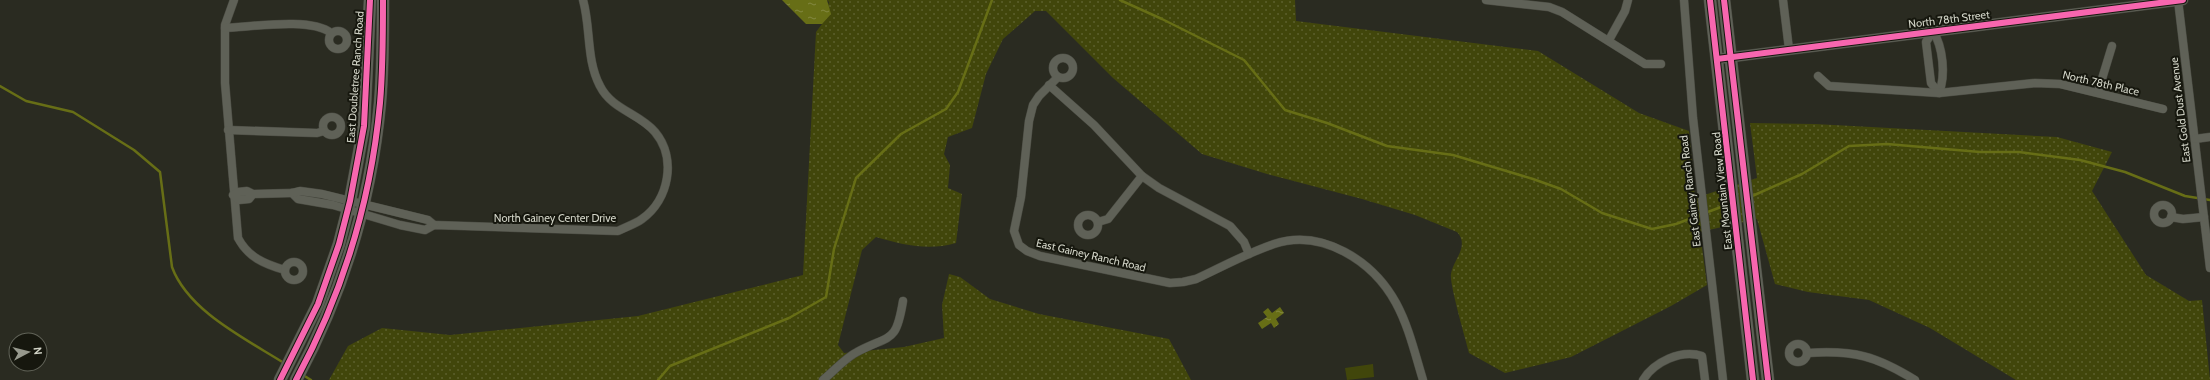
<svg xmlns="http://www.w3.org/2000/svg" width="2210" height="380" viewBox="0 0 2210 380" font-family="Cabin,sans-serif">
<defs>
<pattern id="grass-dots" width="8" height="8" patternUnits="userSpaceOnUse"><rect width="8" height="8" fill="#41460b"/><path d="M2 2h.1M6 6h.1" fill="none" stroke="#5c602d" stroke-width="1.8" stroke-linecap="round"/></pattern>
<pattern id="water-ripples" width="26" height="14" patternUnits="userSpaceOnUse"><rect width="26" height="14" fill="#676e16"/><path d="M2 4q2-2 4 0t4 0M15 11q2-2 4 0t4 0" fill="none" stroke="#838841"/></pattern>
</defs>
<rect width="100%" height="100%" fill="#2a2b21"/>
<path fill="url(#grass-dots)" d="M827 0H1295L1296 21 1538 51 1639 113 1689 131 1695 198 1757 178 1750 123 1815 124 2057 137 2112 152 2092 191 2146 275 2189 301 2202 300 2210 380H2016L1930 328 1869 300 1808 292 1775 284 1757 219 1700 232 1707 285 1671 306 1571 357 1505 373 1469 353C1466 340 1449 283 1451 274 1453 260 1470 246 1457 232L1415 215 1362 199 1267 174 1202 154 1113 78 1046 11H1035L1003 39 986 74 972 128 948 137 944 154 950 165 948 188 962 194 956 243C928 251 904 245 876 237L862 250 838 345 844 353 904 347 944 338 942 305 949 274 960 277 990 299 1039 314 1169 339 1191 380H329L348 346 382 328 450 335 638 316 803 275 816 32 822 24 829 2Z"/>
<polygon fill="#41460b" points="1373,364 1374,377 1347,380 1345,368"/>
<g fill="url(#water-ripples)">
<polygon points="782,0 827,0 831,14 822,24 806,24"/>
<polygon points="1280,307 1284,313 1276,319 1279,324 1274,328 1271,323 1262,329 1258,323 1267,317 1263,312 1268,308 1272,313"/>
</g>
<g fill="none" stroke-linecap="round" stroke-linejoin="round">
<g stroke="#676e16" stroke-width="2.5">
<polyline points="1120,0 1162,19 1244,60 1285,110 1327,123 1387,146 1453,155 1533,179 1561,189 1602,213 1652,229 1676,224 1729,204"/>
<path d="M0 86 26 101 73 112 134 150 160 172 172 267C188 311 246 339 284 363"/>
<polyline points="1750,197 1802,174 1849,146 1887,144 1980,152 2019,152 2080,160 2125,172 2185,196 2210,200"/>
<polyline points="303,375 311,380"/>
<polyline points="658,380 670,366 789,318 826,297 834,249 856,178 901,134 946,109 958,92 992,0"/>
</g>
<g stroke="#484940" stroke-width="9">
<g id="minor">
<path d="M234 0 225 25V83L238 238C248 257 264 264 285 270"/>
<polyline points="1486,0 1549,7 1562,12 1645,64 1661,64"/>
<polyline points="1684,0 1693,118 1723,380"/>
<polyline points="1783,0 1789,49"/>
<polyline points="2178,0 2210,268"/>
<path d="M225 28C251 27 311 17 331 33"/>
<circle cx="338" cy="40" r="9"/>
<path d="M1933 31C1943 47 1946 75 1939 93L1931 83 1926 42Z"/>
<polyline points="1609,40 1625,11 1628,0"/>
<circle cx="1063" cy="68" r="10"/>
<polyline points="1818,76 1829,86 1939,93 2035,83 2060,84 2163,109"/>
<path d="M1058 77 1039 96 1033 105 1029 121 1021 197 1014 231 1019 245 1027 251 1040 256 1170 283 1183 282 1196 279C1222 267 1247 253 1274 244 1322 228 1373 261 1396 303 1409 327 1415 354 1423 380"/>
<polyline points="1049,85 1094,125 1142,176 1159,188 1230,226 1244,242 1249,254"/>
<polyline points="2098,92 2112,46"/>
<circle cx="332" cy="126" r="9"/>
<polyline points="228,130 317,133 324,131"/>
<polyline points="2195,139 2210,137"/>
<path d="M292 193 298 199 333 205 400 225 425 230 434 225 618 231C626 227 635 224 642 219 669 200 677 158 655 132 639 113 612 110 600 86 586 60 591 28 583 0"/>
<polyline points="253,194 249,199 239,200 233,195 238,192 247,191 253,194 292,193 300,191 322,194 428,220 434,225"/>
<circle cx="2163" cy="214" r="9"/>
<circle cx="1088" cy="225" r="10"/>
<polyline points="2171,217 2183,219 2204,217"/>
<polyline points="1098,222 1108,219 1142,176"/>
<circle cx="294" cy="271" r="9"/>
<circle cx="1798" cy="353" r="9"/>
<path d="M1808 353C1854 350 1876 356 1915 380"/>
<path d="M823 380C834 371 845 358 857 352 891 334 896 344 903 301"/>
<path d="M1643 380C1654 362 1681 349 1702 356L1705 380"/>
</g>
</g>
<g stroke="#484940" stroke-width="11">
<polyline id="tertiary" points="1717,59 2183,0"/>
</g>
<g stroke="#484940" stroke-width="13">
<g id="secondary">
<polyline points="1710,0 1753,380"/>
<polyline points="1724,0 1768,380"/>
<polyline points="280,380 318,304 339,244 350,201 364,126 370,0"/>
<path d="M296 380C343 293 371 201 380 103 383 69 383 34 383 0"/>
</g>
</g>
<use href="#minor" stroke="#5f6157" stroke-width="8"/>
<use href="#tertiary" stroke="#5f6157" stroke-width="10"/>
<use href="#secondary" stroke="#5f6157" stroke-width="12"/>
<g stroke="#16170e" stroke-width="8">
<g id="cycleway">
<polyline points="1710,0 1753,380"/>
<polyline points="1724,0 1768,380"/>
<polyline points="1717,59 2183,0"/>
<polyline points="280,380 318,304 339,244 350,201 364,126 370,0"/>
<path d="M296 380C343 293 371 201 380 103 383 69 383 34 383 0"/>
</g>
</g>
<use href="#cycleway" stroke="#f766af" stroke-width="6"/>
</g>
<g text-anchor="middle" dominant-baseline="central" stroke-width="4" stroke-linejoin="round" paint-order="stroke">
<g font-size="11" fill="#d2d4c7" stroke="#16170e">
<text transform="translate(1949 19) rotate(-7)">North 78th Street</text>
<text transform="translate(355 77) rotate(-86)">East Doubletree Ranch Road</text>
<text transform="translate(2101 83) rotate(13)">North 78th Place</text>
<text transform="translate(2180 110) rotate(-97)">East Gold Dust Avenue</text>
<text transform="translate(1690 191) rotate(-97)">East Gainey Ranch Road</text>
<text transform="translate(1722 191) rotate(-96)">East Mountain View Road</text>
<text x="555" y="218">North Gainey Center Drive</text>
<text transform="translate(1091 255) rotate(13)">East Gainey Ranch Road</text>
</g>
</g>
<g transform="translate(28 352) rotate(83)"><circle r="19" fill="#16170e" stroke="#616358"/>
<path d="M0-3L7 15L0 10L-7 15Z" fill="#97998d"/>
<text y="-6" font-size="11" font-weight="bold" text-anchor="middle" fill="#d2d4c7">N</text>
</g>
</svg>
